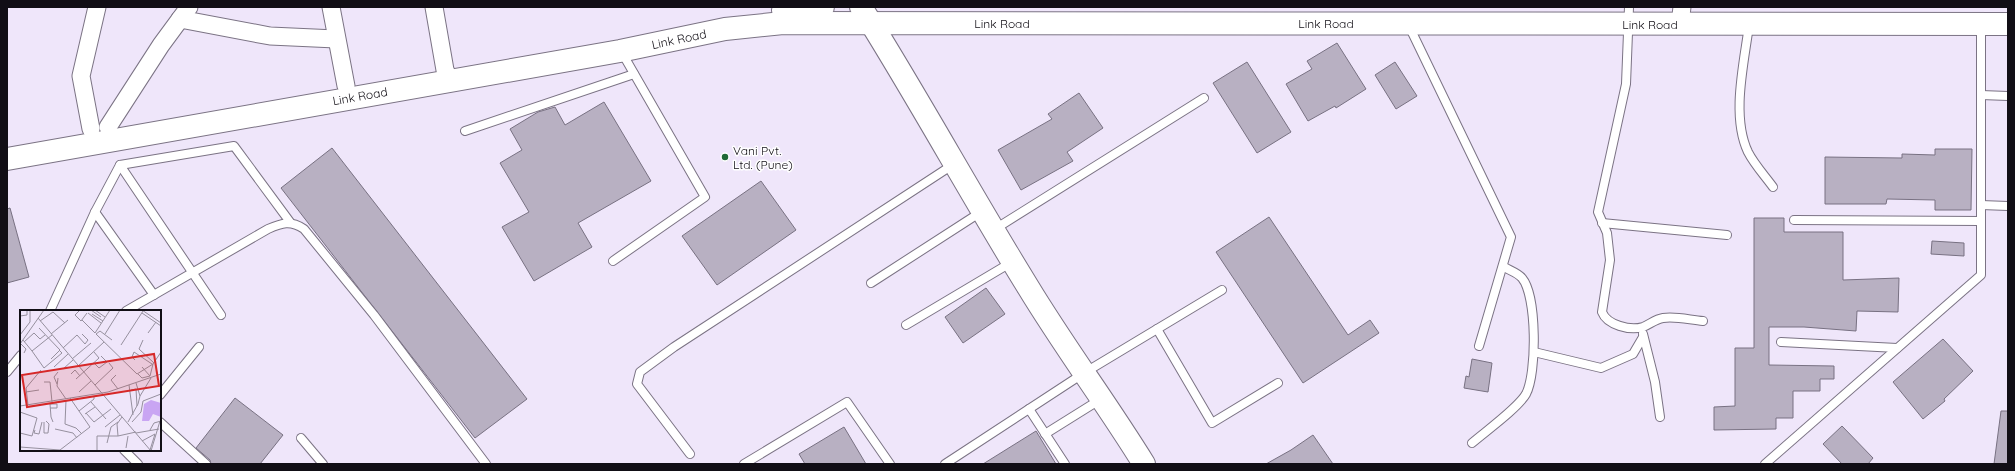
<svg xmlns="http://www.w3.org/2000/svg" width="2015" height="471" viewBox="0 0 2015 471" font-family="Quicksand,sans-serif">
<rect width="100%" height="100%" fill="#efe6fa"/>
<g fill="#b8b0c2" stroke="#787182">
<polygon points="1337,43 1366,89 1336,108 1335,106 1308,121 1286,84 1312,69 1307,61"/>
<polygon points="1247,62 1291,132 1257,153 1213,83"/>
<polygon points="1395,62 1417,96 1396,109 1375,75"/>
<polygon points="1079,93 1103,128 1067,152 1073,161 1021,190 998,150 1052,119 1048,114"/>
<polygon points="604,102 651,181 578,223 592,247 534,281 502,227 529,212 500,163 522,150 510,129 538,112 555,107 565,125"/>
<polygon points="332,148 527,399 475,438 281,188"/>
<polygon points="1935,149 1972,149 1971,210 1935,210 1935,200 1887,199 1886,204 1825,204 1825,157 1902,158 1902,154 1935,155"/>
<polygon points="761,181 796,230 717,285 682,236"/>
<polygon points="10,208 29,277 7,283 7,209"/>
<polygon points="1269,217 1348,335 1370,320 1379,333 1303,383 1216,252"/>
<polygon points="1754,218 1784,218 1784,232 1843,232 1843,280 1899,278 1898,312 1857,311 1856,331 1804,327 1769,327 1769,365 1834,366 1834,379 1820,379 1820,391 1793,391 1793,418 1776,418 1776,429 1714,430 1714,407 1735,406 1735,348 1754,348"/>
<polygon points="1932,241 1964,243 1964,256 1931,254"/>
<polygon points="986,288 1005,314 963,343 945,317"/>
<polygon points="1943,339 1973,371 1944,399 1945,401 1923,419 1893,382"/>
<polygon points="1472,359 1492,363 1488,392 1464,388 1466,376 1469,377"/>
<polygon points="235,398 283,435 260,464 211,464 210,460 196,448"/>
<polygon points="2001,411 2008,411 2008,464 1994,464"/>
<polygon points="1842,426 1873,458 1868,464 1842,464 1823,444"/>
<polygon points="844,427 866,464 805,464 799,454"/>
<polygon points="1036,431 1056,464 983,464"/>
<polygon points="1313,435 1333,464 1266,464 1291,450"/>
</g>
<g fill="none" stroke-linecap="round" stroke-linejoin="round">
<g stroke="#7b7384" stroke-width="10">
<g id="lane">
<path d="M1629 7 1626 84 1598 212 1607 233 1610 260 1602 312C1607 325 1630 331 1643 327 1650 324 1656 319 1663 318 1676 316 1690 320 1703 321"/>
<path d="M1749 25C1744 64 1731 116 1748 152 1754 164 1765 176 1773 187"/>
<polyline points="1409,26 1511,237 1479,346"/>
<polyline points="1981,95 2008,96"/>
<polyline points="465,131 634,74"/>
<polyline points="1981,205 2008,206"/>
<polyline points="95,212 154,295"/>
<polyline points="1794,220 1981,221"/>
<polyline points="1602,223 1727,235"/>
<polyline points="995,229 1204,98"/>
<polyline points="613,261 705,197 621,51"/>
<polyline points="871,283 981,212"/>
<polyline points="50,311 95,212 120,165"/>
<path d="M126 311 268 229C282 223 290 220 304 229L374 315 486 464"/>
<polyline points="221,315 120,165 234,146 290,222"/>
<polyline points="906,325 1012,262"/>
<polyline points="1157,329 1212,423 1278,383"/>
<polyline points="1643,334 1655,382 1660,417"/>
<polyline points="1781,342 1897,348"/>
<polyline points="1534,352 1601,368 1633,354 1643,337"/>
<polyline points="7,372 21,355"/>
<polyline points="160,395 199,347"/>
<polyline points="1029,409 1065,464"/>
<polyline points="160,422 206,464"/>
<polyline points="1045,434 1101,399"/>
<polyline points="301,438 323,464"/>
<path d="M1472 443C1486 431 1518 408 1526 394 1537 373 1537 296 1522 278 1518 273 1509 270 1504 267"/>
<polyline points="124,450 138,464"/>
<polyline points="690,454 637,384 640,372 674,347 954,164"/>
<polyline points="744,464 847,402 890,464"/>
<polyline points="945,464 1084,373 1222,290"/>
<polyline points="1765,464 1981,275 1981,25"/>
</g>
</g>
<g stroke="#7b7384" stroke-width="19">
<g id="street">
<polyline points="331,7 346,86"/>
<polyline points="434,7 445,70 450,80"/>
<polyline points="180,19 270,36 336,39"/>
<polyline points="1680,24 1682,7"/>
<polyline points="108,127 161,45 189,7"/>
<polyline points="91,129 81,76 97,7"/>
</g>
</g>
<g stroke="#7b7384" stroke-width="24">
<g id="secondary">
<path d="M861 7C919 99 971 195 1028 287 1065 348 1107 404 1144 464"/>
<polyline points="783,10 823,7"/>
<polyline points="7,159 620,51 725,29 783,23 2008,24"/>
</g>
</g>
<use href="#lane" stroke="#fff" stroke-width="8"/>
<use href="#street" stroke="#fff" stroke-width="17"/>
<use href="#secondary" stroke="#fff" stroke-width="22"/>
</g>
<circle fill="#206936" stroke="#fff" stroke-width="1.5" cx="725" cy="157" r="4"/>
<g text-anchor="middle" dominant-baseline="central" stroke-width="3" stroke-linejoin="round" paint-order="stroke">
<g font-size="12" fill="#110e15" stroke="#fff">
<text x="1002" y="23">Link Road</text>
<text x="1326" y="23">Link Road</text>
<text x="1650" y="24">Link Road</text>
<text transform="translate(679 39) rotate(-12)">Link Road</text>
<text transform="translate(360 96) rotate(-10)">Link Road</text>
</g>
<g font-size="12" fill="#110e15" stroke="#fff" text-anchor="start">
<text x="733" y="150">Vani Pvt.<tspan x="733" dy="14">Ltd. (Pune)</tspan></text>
</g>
</g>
<g transform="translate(20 310)">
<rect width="141" height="141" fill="#efe6fa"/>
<path d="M131 90 141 93V107L133 104 129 111H122L124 94Z" fill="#c9a5f3"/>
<path fill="none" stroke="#96909e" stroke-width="1" d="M60 0 55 5 61 11 67 3M71 0 81 7M75 0 85 7M122 0 141 13M68 3 81 13M122 3 141 16M72 4 83 11M0 6 7 5V0M18 8 131 141M62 10 75 23 90 0M20 11 33 2 45 13M19 18 40 40 31 49M128 23 136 12M31 24 48 10M85 24 100 0M0 25 10 12V0M3 30 12 41 32 25M92 30 80 21 76 24 117 64 133 54 141 42M123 30 119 39 134 53M4 32 14 23 20 29 25 25M0 33 6 39 4 43M0 34 24 0M101 35 123 1M43 38 57 25 65 34 68 30 62 24M12 41 24 58 42 43 40 41M52 49 71 33M115 50 112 47 114 42 132 54M74 53 79 58 87 52 81 46M58 56 84 32M34 57 48 44M43 59 53 50M51 64 55 60 60 66M118 64 122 68 130 66 122 57M96 65 91 70 98 79M130 66 133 54M38 68 37 76 46 89M56 69 79 48 74 42M24 72H30L32 92M37 74 34 67 38 62M75 75 93 58 89 53M109 75 113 105M111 80 116 79 117 96M6 82 19 80M59 82 71 71M120 86 131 68M46 90 45 114 56 118 62 124M71 92 86 109M8 95 6 78 21 60M0 96 88 82 141 64M30 98H37V94H30L31 107 33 112M59 101 74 89V86M0 102 17 108 12 126 0 123M66 103 74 112 91 99M65 104 75 97M102 107 97 114 98 126 116 122M24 112V123H28L29 114 26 111M108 112 118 94 120 86 116 73M112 112 121 102 123 91 141 84M85 117 100 105M35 119 53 123 57 128M15 120 14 123 19 124 22 112M130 120 134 113 141 111M116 123 139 119M122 131 135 124 130 140M87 133 91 117 98 112M0 137 40 140 70 117 50 88M106 138 108 126M77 141V126H98M131 141 140 111"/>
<path fill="#d62828" fill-opacity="0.15" stroke="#d62828" stroke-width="2" d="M134 44 139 76 7 97 2 65Z"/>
<rect width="141" height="141" fill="none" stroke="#110e15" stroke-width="2"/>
</g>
<rect width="2015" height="471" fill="none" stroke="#110e15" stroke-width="16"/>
</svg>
